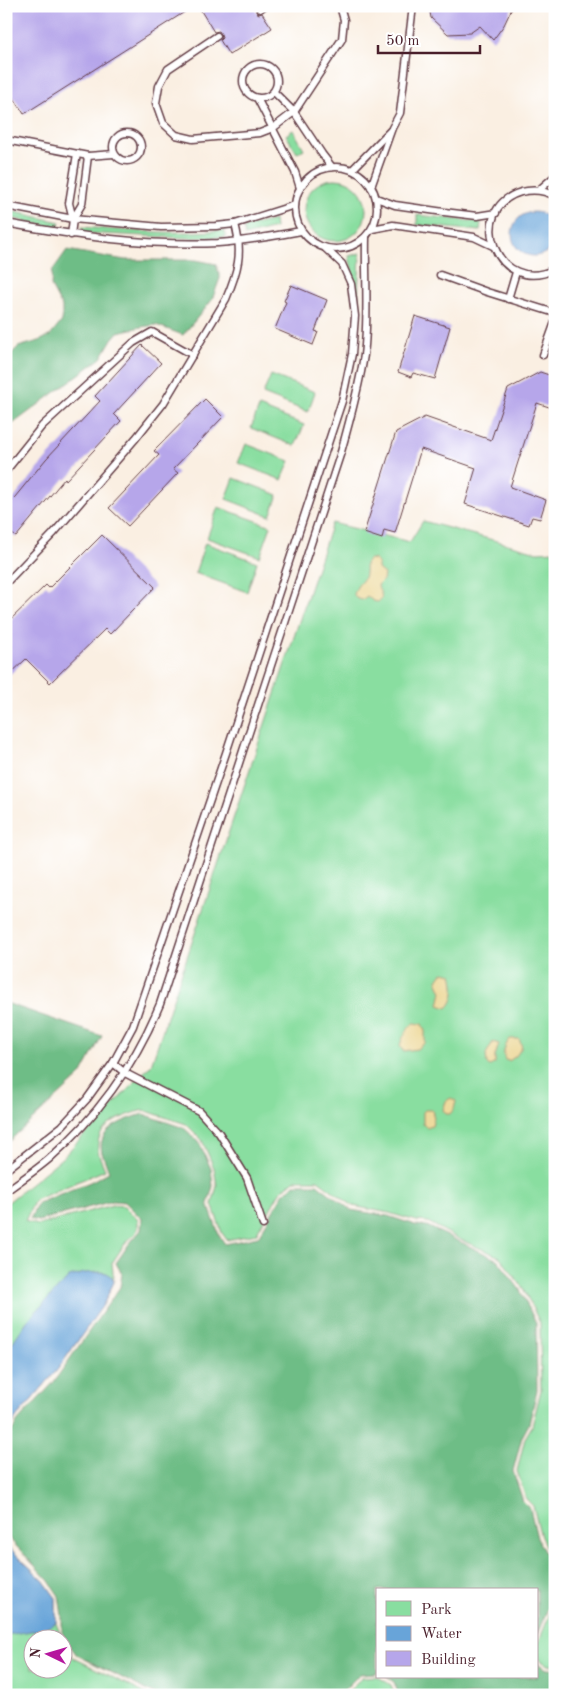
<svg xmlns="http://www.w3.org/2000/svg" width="561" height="1701" viewBox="0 0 561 1701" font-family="'Old Standard TT',serif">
<rect width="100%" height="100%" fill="#fff"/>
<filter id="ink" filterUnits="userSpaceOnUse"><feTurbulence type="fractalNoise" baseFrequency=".02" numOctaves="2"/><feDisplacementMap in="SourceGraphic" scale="10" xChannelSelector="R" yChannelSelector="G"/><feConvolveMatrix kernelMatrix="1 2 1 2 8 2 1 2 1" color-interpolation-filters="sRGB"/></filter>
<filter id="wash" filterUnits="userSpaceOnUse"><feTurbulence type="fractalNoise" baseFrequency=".0096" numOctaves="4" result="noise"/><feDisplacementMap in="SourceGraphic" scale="20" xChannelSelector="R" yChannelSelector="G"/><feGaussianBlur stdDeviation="1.12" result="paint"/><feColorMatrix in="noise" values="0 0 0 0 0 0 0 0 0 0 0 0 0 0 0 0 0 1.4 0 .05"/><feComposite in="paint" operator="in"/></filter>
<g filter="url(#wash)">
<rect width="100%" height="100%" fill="#faefe2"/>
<g fill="#89dea0" stroke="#6a7e66">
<polygon points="293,130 304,149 297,153 286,135"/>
<circle cx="335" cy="210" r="31"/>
<polygon points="6,210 60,222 58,228 6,217"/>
<polygon points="417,215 481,222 480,231 417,225"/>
<polygon points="274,220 275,228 245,236 244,227"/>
<path d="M82 227C128 231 177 235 224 230L226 237 187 238 82 233Z"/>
<polygon points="360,253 358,300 349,256"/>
<polygon points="271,375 315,392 308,412 263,394"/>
<polygon points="259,407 304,425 295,446 251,428"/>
<polygon points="246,444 290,461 282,480 238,463"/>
<polygon points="234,478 278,495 270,516 226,499"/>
<polygon points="218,507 271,526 260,557 207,538"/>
<path d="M423 521 537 552 555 551V1566L541 1537 533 1506 526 1499 517 1471 525 1438 532 1426 541 1390 540 1323 523 1288 500 1257 461 1240 428 1222 416 1221 389 1213 353 1206 318 1180H294L280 1192 256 1234 227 1240 222 1233 212 1204 217 1186 214 1168 202 1140 186 1124 143 1110C122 1117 95 1124 98 1151 99 1157 103 1164 105 1170L35 1200 25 1221 38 1225 113 1205 124 1206 138 1220V1229L134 1235 126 1242 112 1263 114 1282 103 1305 58 1369 17 1417 6 1433V1204L63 1157 151 1065 332 523 410 542Z"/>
<polygon points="205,543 257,562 247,592 195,573"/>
<polygon points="6,1545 43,1580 56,1598 56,1623 62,1638 32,1638 32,1668 62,1668 63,1640 74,1658 148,1695 6,1695"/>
<polygon points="555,1601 555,1665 548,1665 539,1660 537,1646"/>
<polygon points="377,1676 391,1685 395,1695 345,1695 362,1677"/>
</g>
<g fill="#6ebd86" stroke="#5c6e58">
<polygon points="67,250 125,260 196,260 216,264 220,278 212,300 183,335 156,325 141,327 118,332 112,339 101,358 6,429 6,359 18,347 39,341 51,335 62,321 62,307 51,286 52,271"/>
<polygon points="6,1003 102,1036 81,1075 6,1144"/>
<path d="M143 1114 184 1128 199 1142 211 1169 213 1186 208 1204 219 1235 225 1244 258 1237 283 1194 295 1184H317L351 1210 388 1216 415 1225 427 1226 498 1260 520 1290 536 1323 537 1390 529 1424 522 1437 513 1471 523 1501 530 1508 537 1538 549 1561 555 1578V1592L537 1634V1590H377V1673L360 1674 339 1695H156L77 1655 67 1642 62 1632V1616L59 1596 49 1581 6 1535V1441L18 1421 53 1383 120 1287 122 1274 116 1263 129 1244 141 1230 142 1219 125 1202 113 1201 38 1221 30 1219 38 1203 90 1182 109 1172C107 1166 104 1159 102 1153 96 1128 125 1120 143 1114Z"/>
<polygon points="537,1663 547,1669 555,1669 555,1695 399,1695 394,1682 386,1677 537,1677"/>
</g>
<g fill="#eeda9e" stroke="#9c7c64">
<path d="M369 559 375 560 378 563V569L384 574 383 580 378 585C378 592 386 596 378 602L373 601 367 596 362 600 356 598 354 595C358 578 367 585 365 564Z"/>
<path d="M444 972 452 974C455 985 456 1000 447 1008L439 1005 442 992 437 980 441 974Z"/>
<path d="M414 1023 422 1024 425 1031V1043L417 1049 403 1051 400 1046C401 1039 408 1027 414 1023Z"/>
<path d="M510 1039H519L522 1047 516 1056 509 1061 505 1060C502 1053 505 1045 510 1039Z"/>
<polygon points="493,1042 499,1044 495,1056 495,1063 490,1066 487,1064 486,1054"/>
<polygon points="451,1098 456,1101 454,1109 450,1114 446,1114 443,1110 446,1101"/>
<polygon points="425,1110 432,1110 434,1118 432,1126 427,1128 423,1124 423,1112"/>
</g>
<g fill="#68a4d9" stroke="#596282">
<circle cx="534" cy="234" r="22"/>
<polygon points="100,1272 107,1273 112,1277 114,1282 103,1305 58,1369 17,1417 6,1433 6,1352 27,1321 69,1277 84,1273"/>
<polygon points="6,1545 43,1580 56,1598 56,1623 44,1629 6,1635"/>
</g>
<g id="blocks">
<g fill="#b6a6ea">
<polygon points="6,6 194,6 24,114 14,98 6,102"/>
<polygon points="198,6 256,6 256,12 259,14 262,13 272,28 229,55 220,40 222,38 221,34 219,31 214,32"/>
<polygon points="429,6 513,6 504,25 493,40 480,26 470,33 448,34 431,18"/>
<polygon points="291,285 327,300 315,331 318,332 313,345 275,329 286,302 284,301"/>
<polygon points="415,316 450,327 435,379 413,373 411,377 398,372"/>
<polygon points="142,345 161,363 114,414 121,421 66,480 65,478 16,537 6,529 6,508 46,459 100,401 95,396"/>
<polygon points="540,372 555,377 555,409 537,403 510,487 546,500 540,519 532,517 529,525 465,504 476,468 421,449 395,533 384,530 382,539 364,533 396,432 425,417 491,440 508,389"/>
<polygon points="205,399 223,417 173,469 178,473 128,526 109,508 159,455 154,451"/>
<polygon points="102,535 155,587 110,634 105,629 50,683 26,659 6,678 6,624 46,585 49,588"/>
</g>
</g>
</g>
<g filter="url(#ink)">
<use href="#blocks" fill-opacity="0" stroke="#643e46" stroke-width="1"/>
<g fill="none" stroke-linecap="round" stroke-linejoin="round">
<g stroke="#643e46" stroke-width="9">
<g id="service">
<polyline points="260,9 264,6"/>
<polyline points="217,36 168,69 159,86 156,103 163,123 176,135 193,139 260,133 273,128 294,112 342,39 344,20 340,6"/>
<circle cx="260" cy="81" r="17"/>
<polyline points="274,92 294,112 322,154 332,167"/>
<polyline points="257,98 295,172 300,188"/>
<circle cx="127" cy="147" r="14"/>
<polyline points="6,140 88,156 114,154"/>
<circle cx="336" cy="208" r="41"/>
<polyline points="352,170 390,131"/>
<polyline points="371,187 392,128 400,113 413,6"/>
<polyline points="539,190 555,176"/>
<path d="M555 196C544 190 533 189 521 192 464 209 497 298 555 269"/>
<polyline points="376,198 395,205 444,212 477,216 496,213"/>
<polyline points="6,206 73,219 161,227 216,226 235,224 295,205"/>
<polyline points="73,219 69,203 77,154"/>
<path d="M6 223C77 236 146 246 218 243 246 241 274 236 301 231"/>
<polyline points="372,229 393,225 474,237 493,246"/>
<polyline points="71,235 73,219 82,204 88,156"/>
<polyline points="440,275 487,292 555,313"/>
<polyline points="508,299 516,272"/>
<polyline points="543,355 555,322"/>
<polyline points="6,471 42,426 133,343 152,332 193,355"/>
<path d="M6 583 53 534 136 438 163 404 226 299C238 271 243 253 235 224"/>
<polyline points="113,1063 125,1073 199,1111 219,1133 247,1178 263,1225"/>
<polyline points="6,1170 62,1126 87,1099 113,1063 133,1026 226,753 342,401 352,354 355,316 351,284 342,264 325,248"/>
<path d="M6 1191C20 1181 36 1170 49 1159 98 1116 135 1064 160 1004L341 452C350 420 359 388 364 355 369 316 365 276 366 237"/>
</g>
</g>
<use href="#service" stroke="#fff" stroke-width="6"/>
</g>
</g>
<rect width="561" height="1701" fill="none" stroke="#fff" stroke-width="25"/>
<rect x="376" y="1588" width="162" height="90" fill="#ffffff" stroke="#b7a5aa"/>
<rect x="386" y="1601" width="25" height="15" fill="#89dea0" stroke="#b7a5aa"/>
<text x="421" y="1614" font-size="15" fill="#4a1f2b">Park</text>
<rect x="386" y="1626" width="25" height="15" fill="#68a4d9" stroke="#b7a5aa"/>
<text x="421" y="1638" font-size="15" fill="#4a1f2b">Water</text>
<rect x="386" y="1651" width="25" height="15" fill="#b6a6ea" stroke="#b7a5aa"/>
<text x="421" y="1664" font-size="15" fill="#4a1f2b">Building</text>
<g transform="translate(48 1654) rotate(275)"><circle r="24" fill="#ffffff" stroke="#b7a5aa"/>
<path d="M0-4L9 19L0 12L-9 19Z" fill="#b5179e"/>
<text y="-8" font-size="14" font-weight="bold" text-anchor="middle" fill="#4a1f2b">N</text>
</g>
<path d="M378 45v8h102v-8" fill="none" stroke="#4a1f2b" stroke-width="2.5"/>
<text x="386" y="45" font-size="15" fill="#4a1f2b" stroke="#ffffff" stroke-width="4" paint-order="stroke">50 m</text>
</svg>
